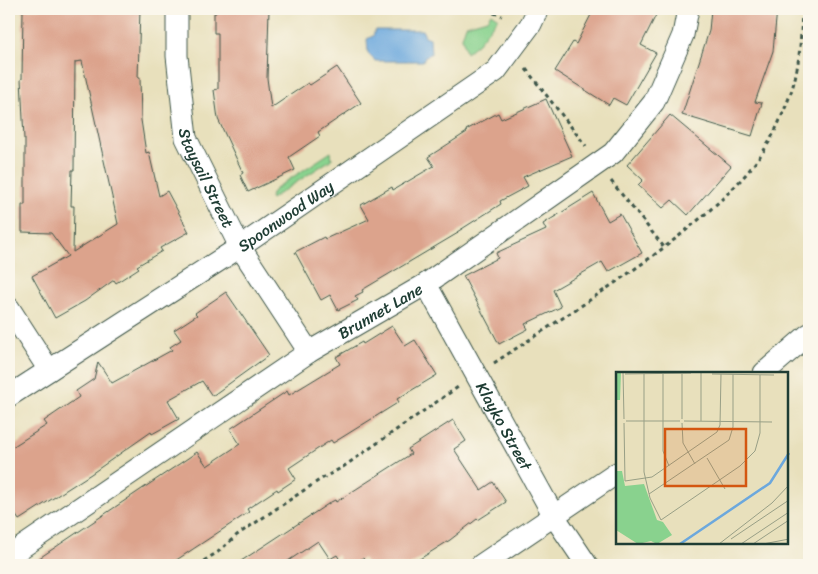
<svg xmlns="http://www.w3.org/2000/svg" width="818" height="574" viewBox="0 0 818 574" font-family="Sriracha,sans-serif">
<rect width="100%" height="100%" fill="#fbf7ec"/>
<filter id="ink" filterUnits="userSpaceOnUse"><feTurbulence type="fractalNoise" baseFrequency=".02" numOctaves="2"/><feDisplacementMap in="SourceGraphic" scale="10" xChannelSelector="R" yChannelSelector="G"/><feConvolveMatrix kernelMatrix="1 2 1 2 8 2 1 2 1" color-interpolation-filters="sRGB"/></filter>
<filter id="wash" filterUnits="userSpaceOnUse"><feTurbulence type="fractalNoise" baseFrequency=".0096" numOctaves="4" result="noise"/><feDisplacementMap in="SourceGraphic" scale="20" xChannelSelector="R" yChannelSelector="G"/><feGaussianBlur stdDeviation="1.12" result="paint"/><feColorMatrix in="noise" values="0 0 0 0 0 0 0 0 0 0 0 0 0 0 0 0 0 1.4 0 .05"/><feComposite in="paint" operator="in"/></filter>
<g filter="url(#wash)">
<rect width="100%" height="100%" fill="#e8e0bc"/>
<g fill="#89d28e" stroke="#548861">
<polygon points="491,13 498,18 478,43 466,53 462,37 466,25 487,19"/>
<polygon points="331,152 332,159 271,199 270,197 276,188"/>
</g>
<polygon fill="#6ca8dd" stroke="#467288" points="375,30 422,30 425,36 430,38 431,54 425,56 423,61 375,61 372,57 368,54 367,39 373,36"/>
<g id="blocks">
<g fill="#dca38c" fill-rule="evenodd">
<path d="M23 9H140L138 78H140L141 120 146 153 149 152 159 196 167 191 189 232 160 248 162 251 137 266 139 268 116 283 114 280 85 301 55 318 32 276 68 256 51 233 22 232V205H25V139H24L21 79H22ZM82 61 118 224 73 252 74 206H71L72 170H74L75 62Z"/>
<polygon points="216,9 269,9 267,78 271,108 308,83 310,85 337,67 361,103 318,132 320,136 289,157 295,170 248,192 240,175 243,173 218,119 214,90 218,89 218,33 214,33 214,13 216,13"/>
<polygon points="594,9 659,9 641,45 656,53 626,105 613,98 609,105 555,71 573,42 576,44"/>
<polygon points="711,9 777,9 773,51 755,102 762,103 752,136 682,115 709,31"/>
<polygon points="546,99 572,156 523,177 528,186 500,201 501,204 457,232 458,233 362,290 363,292 355,296 358,300 338,310 330,295 321,300 295,252 324,237 325,239 369,219 361,205 392,187 393,190 434,166 428,157 467,132 466,130 498,113 501,119"/>
<polygon points="670,115 731,166 688,215 672,200 663,208 638,185 643,180 627,165"/>
<polygon points="593,193 608,221 620,214 642,253 608,272 602,262 553,290 561,307 525,324 528,329 499,344 463,276 498,258 496,253 546,230 543,224"/>
<polygon points="226,292 269,355 212,396 202,381 168,400 179,419 152,434 151,432 91,474 19,520 9,505 9,449 47,425 44,421 79,397 76,391 94,379 98,362 112,383 172,350 170,347 181,340 174,330 197,315 195,313"/>
<polygon points="392,326 405,346 415,340 437,375 397,399 399,402 333,443 331,440 289,468 296,479 278,491 277,489 247,509 249,512 178,559 168,565 29,565 197,452 207,466 240,444 230,429 287,391 289,395 340,364 336,357 362,342 363,344"/>
<polygon points="453,420 466,441 454,449 481,490 493,482 506,502 478,520 477,519 450,540 410,565 368,565 363,558 352,565 343,565 337,555 330,559 318,541 282,565 235,565 331,502 335,500 336,502 411,454 408,449"/>
</g>
</g>
</g>
<g filter="url(#ink)">
<use href="#blocks" fill-opacity="0" stroke="#3d5548" stroke-width="1"/>
<g fill="none" stroke-linecap="round" stroke-linejoin="round">
<g stroke="#3d5548" stroke-width="23">
<g id="street">
<path id="s1" d="M177 9V56L186 138 240 247 309 352"/>
<path id="s2" d="M426 284 554 516 587 565"/>
<polyline points="9,308 49,370"/>
<polyline points="764,373 809,334"/>
<path id="s3" d="M9 396 240 247 496 71 531 24 538 9"/>
<path id="s4" d="M9 556 309 352 426 284 613 153 654 102 683 35 688 9"/>
<polyline points="481,565 617,473"/>
</g>
</g>
<g stroke="#3d5548" stroke-width="3" stroke-dasharray="4 4" stroke-linecap="butt">
<polyline points="438,10 486,10 502,16"/>
<polyline points="526,69 586,146"/>
<polyline points="611,181 664,247"/>
<path d="M494 363C556 322 620 282 679 236 707 213 736 189 758 159 772 140 782 117 790 95 800 67 801 38 802 9"/>
<polyline points="197,565 218,552 237,535 321,479 343,467 458,387"/>
</g>
<use href="#street" stroke="#fff" stroke-width="21"/>
</g>
</g>
<g text-anchor="middle" dominant-baseline="central" stroke-width="4.5" stroke-linejoin="round" paint-order="stroke">
<g font-size="16" fill="#1f3d34" stroke="#fbf7ec">
<text stroke="none"><textPath href="#s1" startOffset="174">Staysail Street</textPath></text>
<text stroke="none"><textPath href="#s3" startOffset="330">Spoonwood Way</textPath></text>
<text stroke="none"><textPath href="#s4" startOffset="445">Brunnet Lane</textPath></text>
<text stroke="none"><textPath href="#s2" startOffset="162">Klayko Street</textPath></text>
</g>
</g>
<g transform="translate(616 372)">
<rect width="172" height="172" fill="#e8e0bc"/>
<path d="M0 0H5L4 28H0ZM0 99H6L9 114 28 112 41 148 47 150 56 163 41 172 35 169 22 172 0 158Z" fill="#89d28e"/>
<path fill="none" stroke="#6ca8dd" stroke-width="2.5" d="M64 172 154 111 173 81"/>
<path fill="none" stroke="#989f86" stroke-width="1" d="M7 0 8 47M9 2 75 1M28 2V100L34 126 45 148 124 94 139 79 144 61V3M47 2V79L53 94M66 2V47M96 2 158 3M10 49H64M68 49 156 50M85 49V0M8 51 9 109 36 105 101 60 104 53 105 2M66 51 67 71 79 92M91 86 109 117M33 122 113 68 117 55V2M115 167 173 128M103 172 156 131 173 113M125 172 173 140M137 172 173 148M147 172 173 167"/>
<path fill="#d45610" fill-opacity="0.15" stroke="#d45610" stroke-width="2.5" d="M49 57H130V114H49Z"/>
<rect width="172" height="172" fill="none" stroke="#1f3d34" stroke-width="2.5"/>
</g>
<rect width="818" height="574" fill="none" stroke="#fbf7ec" stroke-width="30"/>
</svg>
